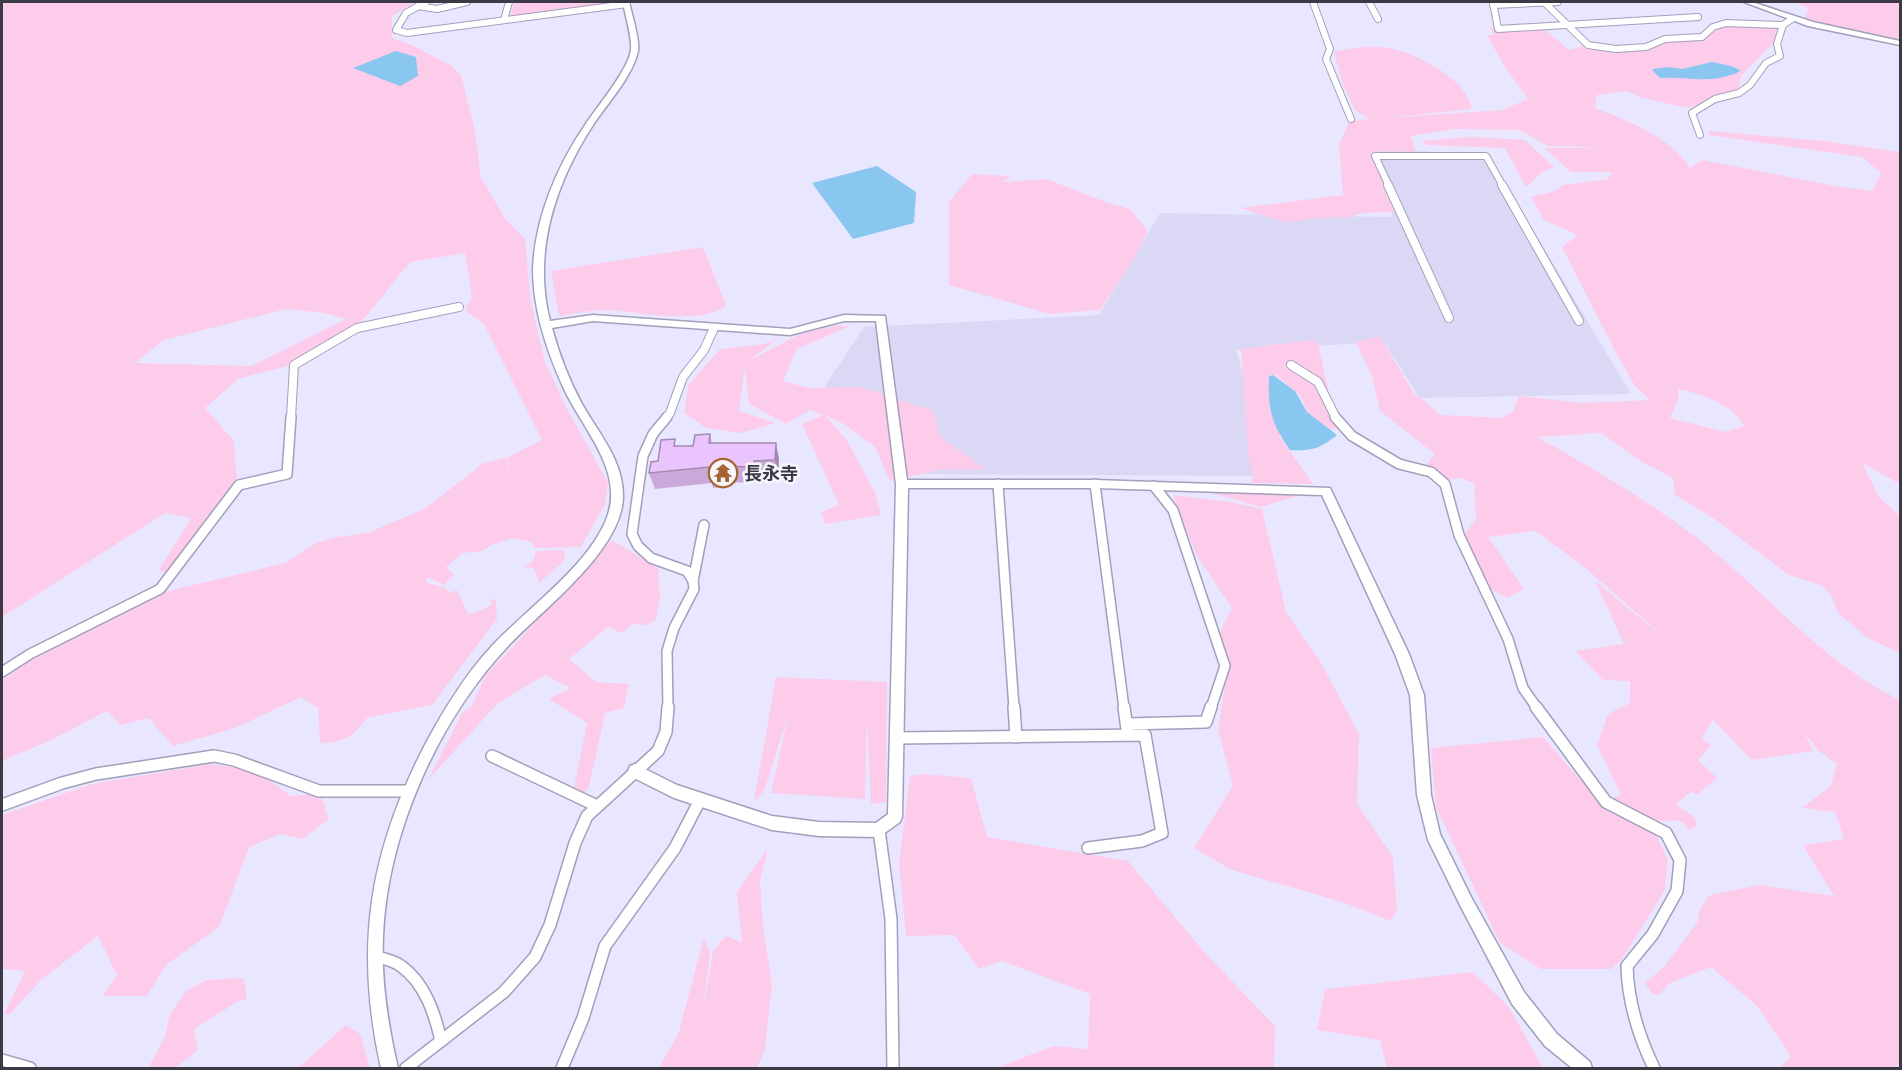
<svg xmlns="http://www.w3.org/2000/svg" width="1902" height="1070" viewBox="0 0 1902 1070" font-family="'Asap Condensed','Noto Sans JP',sans-serif">
<rect width="100%" height="100%" fill="#e9e7ff"/>
<polygon fill="#dbd8f6" points="1360,149 1488,154 1631,394 1420,398 1384,342 1236,350 1274,476 1253,476 910,474 817,398 864,327 1099,315 1160,213 1393,217"/>
<g fill="#fdcceb" fill-rule="evenodd">
<path d="M2 2H415L392 16V38L412 45 452 66 461 75 475 130 481 178 506 220 525 239 530 297 545 362 566 407 608 483 605 504 581 547 534 548 532 542 513 538 491 545 482 551 463 553 446 567 454 575 444 585 428 577 425 582 445 588 449 593 457 590 469 615 492 605 490 599 496 600 497 619 432 705 367 718C352 738 344 742 320 743L318 708 301 697 235 728 173 746 148 718 121 725 107 711 51 740 2 761V681L21 666 160 593 285 563 316 543 337 537 368 533 426 508 482 464 507 457 508 476V457L542 440 484 324 465 310 472 297 465 253 410 262 365 318 288 366 238 379 205 408 234 441 237 482 167 573 159 570 191 518 165 513 2 617ZM286 309 323 313 346 319 251 366 135 363 164 340Z"/>
<polygon points="514,2 617,2 618,4 510,18"/>
<polygon points="1796,2 1899,2 1900,41 1842,29 1805,18 1808,8"/>
<path d="M1739 23 1763 24 1786 30 1741 76 1738 93 1687 108 1639 97 1627 91 1597 95 1595 108C1628 121 1670 136 1690 168L1702 160 1835 186 1872 191 1881 173 1862 157 1709 135V131L1824 141 1900 152V484L1862 463 1879 497 1900 516V653L1868 638 1838 613 1831 595 1821 585 1789 575 1716 520 1675 495 1673 478 1642 462 1601 433 1537 437C1589 466 1642 497 1689 532 1761 585 1818 661 1900 700V1068H1780L1791 1056 1757 1006 1711 967 1670 983 1659 995 1652 994 1645 983 1664 967 1697 923 1700 909 1710 895 1760 885 1834 896 1803 845 1844 839 1835 812 1802 808 1831 786 1837 764 1819 751 1805 734 1813 751 1752 760 1713 720 1702 738 1711 745 1698 760 1717 778 1698 794 1691 792 1678 802V806L1694 817 1697 826 1689 830C1679 815 1674 823 1660 821 1644 818 1627 807 1613 798L1621 795 1597 745 1608 714 1630 703V681L1603 680 1575 651 1624 644 1595 581 1673 645 1582 565 1535 531 1488 537 1524 589 1507 598 1490 589 1464 535 1476 519 1474 483 1459 478 1445 480 1425 466 1435 454 1380 411 1372 377 1356 342 1380 336 1413 392 1441 415 1503 418 1514 410 1519 396 1583 403 1650 400 1635 386 1616 353 1562 247 1578 235 1544 220 1531 197 1552 192 1563 185 1608 179 1612 172H1571L1544 148H1590L1588 147 1548 146 1520 130 1453 129 1411 136 1416 152 1373 151 1396 212 1364 213 1350 217 1312 218 1287 223 1240 208 1343 195 1339 145 1349 121 1370 119 1355 110 1343 85 1334 52C1376 42 1400 46 1437 68 1455 80 1466 88 1472 109L1384 118 1502 110 1528 99 1504 66 1487 35H1495L1489 27 1543 28 1569 50 1588 45 1624 50 1673 39H1704L1720 27ZM1678 389C1701 394 1734 404 1744 426L1726 432 1670 418 1679 398Z"/>
<polygon points="1471,137 1525,140 1554,167 1544,171 1526,187 1505,148 1427,145 1421,141"/>
<polygon points="972,174 1011,176 1003,182 1047,179 1108,203 1130,209 1148,231 1129,267 1100,310 1050,314 949,285 949,202"/>
<path d="M703 247 726 306C700 326 637 311 606 310 591 310 574 314 559 316L551 271Z"/>
<polygon points="838,325 848,327 797,349 783,381 809,388 861,387 933,411 941,438 987,469 939,470 890,481 875,447 844,424 826,416 846,439 875,492 881,515 825,524 821,512 839,505 802,424 823,415 810,410 786,424 749,404 745,367 739,411 776,423 741,433 706,428 684,413 689,384 720,349 764,344 777,339 750,360 798,335"/>
<polygon points="1312,340 1318,343 1333,413 1345,429 1325,429 1312,425 1301,396 1276,375 1270,375 1280,437 1313,484 1251,483 1253,476 1248,452 1241,349"/>
<polygon points="1209,492 1301,495 1261,507"/>
<polygon points="1173,495 1232,502 1262,509 1286,612 1320,661 1359,734 1357,804 1393,857 1397,911 1390,921 1345,903 1232,870 1194,848 1233,786 1218,730 1228,665 1218,636 1232,608 1196,554"/>
<polygon points="612,540 658,568 660,597 656,619 647,625 632,624 622,633 608,627 569,659 596,682 629,684 624,708 605,713 589,787 583,793 574,788 587,723 549,699 570,688 545,675 498,703 428,780 463,712 472,706 486,675"/>
<polygon points="565,550 564,561 539,583 534,568 524,567 533,561 536,551"/>
<polygon points="776,677 887,682 886,802 871,804 867,718 865,799 771,793 788,716 764,791 754,801"/>
<polygon points="1543,737 1603,806 1654,832 1668,859 1665,890 1622,959 1611,969 1541,969 1500,943 1436,807 1431,748"/>
<polygon points="210,764 256,770 291,796 320,794 329,819 303,839 280,834 249,847 219,927 166,965 147,996 103,996 117,975 98,936 41,980 10,1014 4,1014 25,971 2,969 2,815 92,784"/>
<polygon points="923,774 971,778 987,837 1128,861 1205,953 1275,1026 1274,1068 997,1068 1053,1046 1088,1049 1090,994 1002,961 979,969 954,935 906,936 899,863 910,776"/>
<polygon points="768,848 760,881 763,928 772,984 765,1049 757,1068 659,1068 679,1032 704,937 710,953 703,1011 713,951 726,936 742,943 737,892"/>
<polygon points="1473,972 1509,1007 1543,1068 1387,1068 1380,1040 1317,1030 1325,989"/>
<polygon points="244,978 247,999 237,1002 194,1029 198,1050 175,1068 148,1068 165,1037 170,1014 186,991 206,980"/>
<polygon points="346,1025 360,1034 370,1068 298,1068"/>
</g>
<g fill="#8ac7f0">
<polygon points="396,51 416,57 418,76 400,86 353,68"/>
<path d="M1712 62 1731 66 1740 70 1739 72C1708 85 1692 76 1660 78L1653 71V69L1668 67 1682 69Z"/>
<polygon points="877,166 916,192 914,223 853,239 812,183"/>
<path d="M1273 375 1295 391 1307 412 1337 435C1319 449 1313 451 1290 450 1270 422 1268 408 1269 376Z"/>
</g>
<g fill="none" stroke-linecap="round" stroke-linejoin="round">
<g stroke="#a29fbb" stroke-width="8">
<g id="minor-far3">
<polyline points="426,2 406,13 396,30 407,33 627,4"/>
<polyline points="1313,2 1330,49 1326,59 1351,119"/>
<polyline points="1369,2 1378,19"/>
<polyline points="1493,2 1498,29 1698,17"/>
<polyline points="1544,2 1588,45 1616,49 1646,47 1665,39 1702,37 1713,27 1726,23 1783,25 1792,19"/>
<polyline points="1493,5 1558,2"/>
<polyline points="418,6 437,9 467,2"/>
<polyline points="504,20 509,2"/>
<polyline points="1700,135 1692,113 1715,99 1739,93 1750,85 1766,63 1780,56 1777,44 1783,25"/>
<polyline points="1389,186 1375,156 1486,156 1503,186"/>
</g>
</g>
<g stroke="#a29fbb" stroke-width="10">
<g id="minor-far2">
<polyline points="1388,185 1449,318"/>
<polyline points="1502,185 1579,321"/>
<polyline points="1291,365 1318,382 1336,418"/>
<polyline points="291,418 294,365 357,328 459,307"/>
<polyline points="666,418 670,413 683,377 704,350 714,328"/>
</g>
</g>
<g stroke="#a29fbb" stroke-width="12">
<g id="minor-far1">
<polyline points="667,417 653,434 643,456 632,534 638,546 651,558 687,571 693,581 694,589 674,628 667,651 668,708"/>
<polyline points="1335,417 1352,436 1399,464 1431,472 1445,484 1459,535 1508,639 1523,688 1537,708"/>
<polyline points="998,484 1014,708"/>
<polyline points="1095,484 1124,708"/>
<polyline points="1154,486 1173,510 1225,666 1211,708"/>
<polyline points="693,581 704,525"/>
<polyline points="2,672 30,654 160,589 239,485 287,474 291,417"/>
</g>
</g>
<g stroke="#a29fbb" stroke-width="14">
<g id="minor">
<polyline points="1014,707 1016,737"/>
<polyline points="1124,707 1127,729"/>
<path d="M1536 707 1606 802 1666 833 1680 860 1677 891 1653 934 1627 966C1628 1003 1638 1035 1654 1068"/>
<polyline points="1127,724 1206,722 1211,707"/>
<polyline points="897,738 1145,735 1162,833 1142,841 1088,848"/>
<polyline points="492,756 597,806"/>
<polyline points="2,805 62,783 96,774 214,756 234,760 319,791 409,791"/>
<polyline points="879,830 891,919 893,1068"/>
<path d="M374 956C383 959 393 960 401 966 425 983 435 1014 441 1041"/>
<polyline points="2,1060 30,1068"/>
<polyline points="406,1068 504,992 535,957 550,925 575,843 587,816 658,751 666,732 668,707"/>
<polyline points="562,1068 583,1018 605,946 675,848 700,800"/>
</g>
</g>
<g stroke="#a29fbb" stroke-width="3">
<g id="tertiary">
<path d="M623 2H629C632 15 640 40 638 51 633 75 609 102 595 122 556 181 532 251 550 321L593 315 790 329 844 315 885 316 907 480H1095L1330 488 1409 654 1424 695 1431 795 1440 834 1471 897 1524 992 1557 1034 1590 1062 1592 1068H1572L1545 1046 1512 1004 1461 907 1428 840 1417 795 1410 695 1395 654 1322 495 1095 488H908L902 817 900 822 879 837 819 836 772 830 674 798 630 776 628 771 630 766 635 764 677 785 772 816 819 822 876 823 888 814 896 484 876 321H844L790 335 593 321 552 328C559 354 569 380 582 404 599 434 624 461 623 498 621 550 546 607 511 643 439 718 387 833 383 937 381 982 388 1025 398 1068H381C354 947 369 851 427 741 445 708 465 675 491 647 525 610 587 567 606 520 626 472 583 430 564 389 547 352 533 310 533 269 535 218 557 166 585 125 596 108 630 68 631 49 632 36 625 15 623 2Z"/>
<polygon points="1744,2 1752,2 1813,22 1900,41 1900,45 1808,26"/>
</g>
</g>
<use href="#minor-far3" stroke="#fff" stroke-width="6"/>
<use href="#minor-far2" stroke="#fff" stroke-width="8"/>
<use href="#minor-far1" stroke="#fff" stroke-width="9"/>
<use href="#minor" stroke="#fff" stroke-width="11"/>
<use href="#tertiary" fill="#fff" fill-rule="evenodd"/>
</g>
<polygon fill="#c9a9d9" points="710,434 712,443 779,459 778,476 757,477 757,483 724,482 724,487 713,488 712,483 655,489 649,473 658,461 678,446 693,446"/>
<g fill="#a489b0">
<polygon points="776,443 779,459 778,476 775,460"/>
<polygon points="754,461 757,477 757,483 753,467"/>
<polygon points="720,466 724,482 724,487 720,471"/>
</g>
<polygon fill="#eac4fc" stroke="#a489b0" stroke-width="1.5" points="710,434 709,443 776,443 775,460 754,461 753,467 720,466 720,471 709,472 709,467 649,473 651,462 658,461 661,440 675,439 674,446 693,446 695,435"/>
<defs>
<g id="temple-ring" transform="scale(1.5)"><circle r="9.5" fill="#f7f6fc" stroke="#a66430" stroke-width="1.5"/><path d="M0-6L5-2H3V0L6.5 2.5H4V6H1.5V3h-3V6H-4V2.5H-6.5L-3 0V-2H-5Z" fill="#a66430"/></g>
</defs>
<g fill-rule="evenodd">
<use href="#temple-ring" x="723" y="473"/>
</g>
<g text-anchor="middle" dominant-baseline="central" stroke-width="5" stroke-linejoin="round" paint-order="stroke">
<g font-size="18" font-weight="bold" fill="#3a3944" stroke="#f7f6fc" text-anchor="start">
<text x="744" y="473">長永寺</text>
</g>
</g>
<rect width="1902" height="1070" fill="none" stroke="#3a3944" stroke-width="6"/>
</svg>
